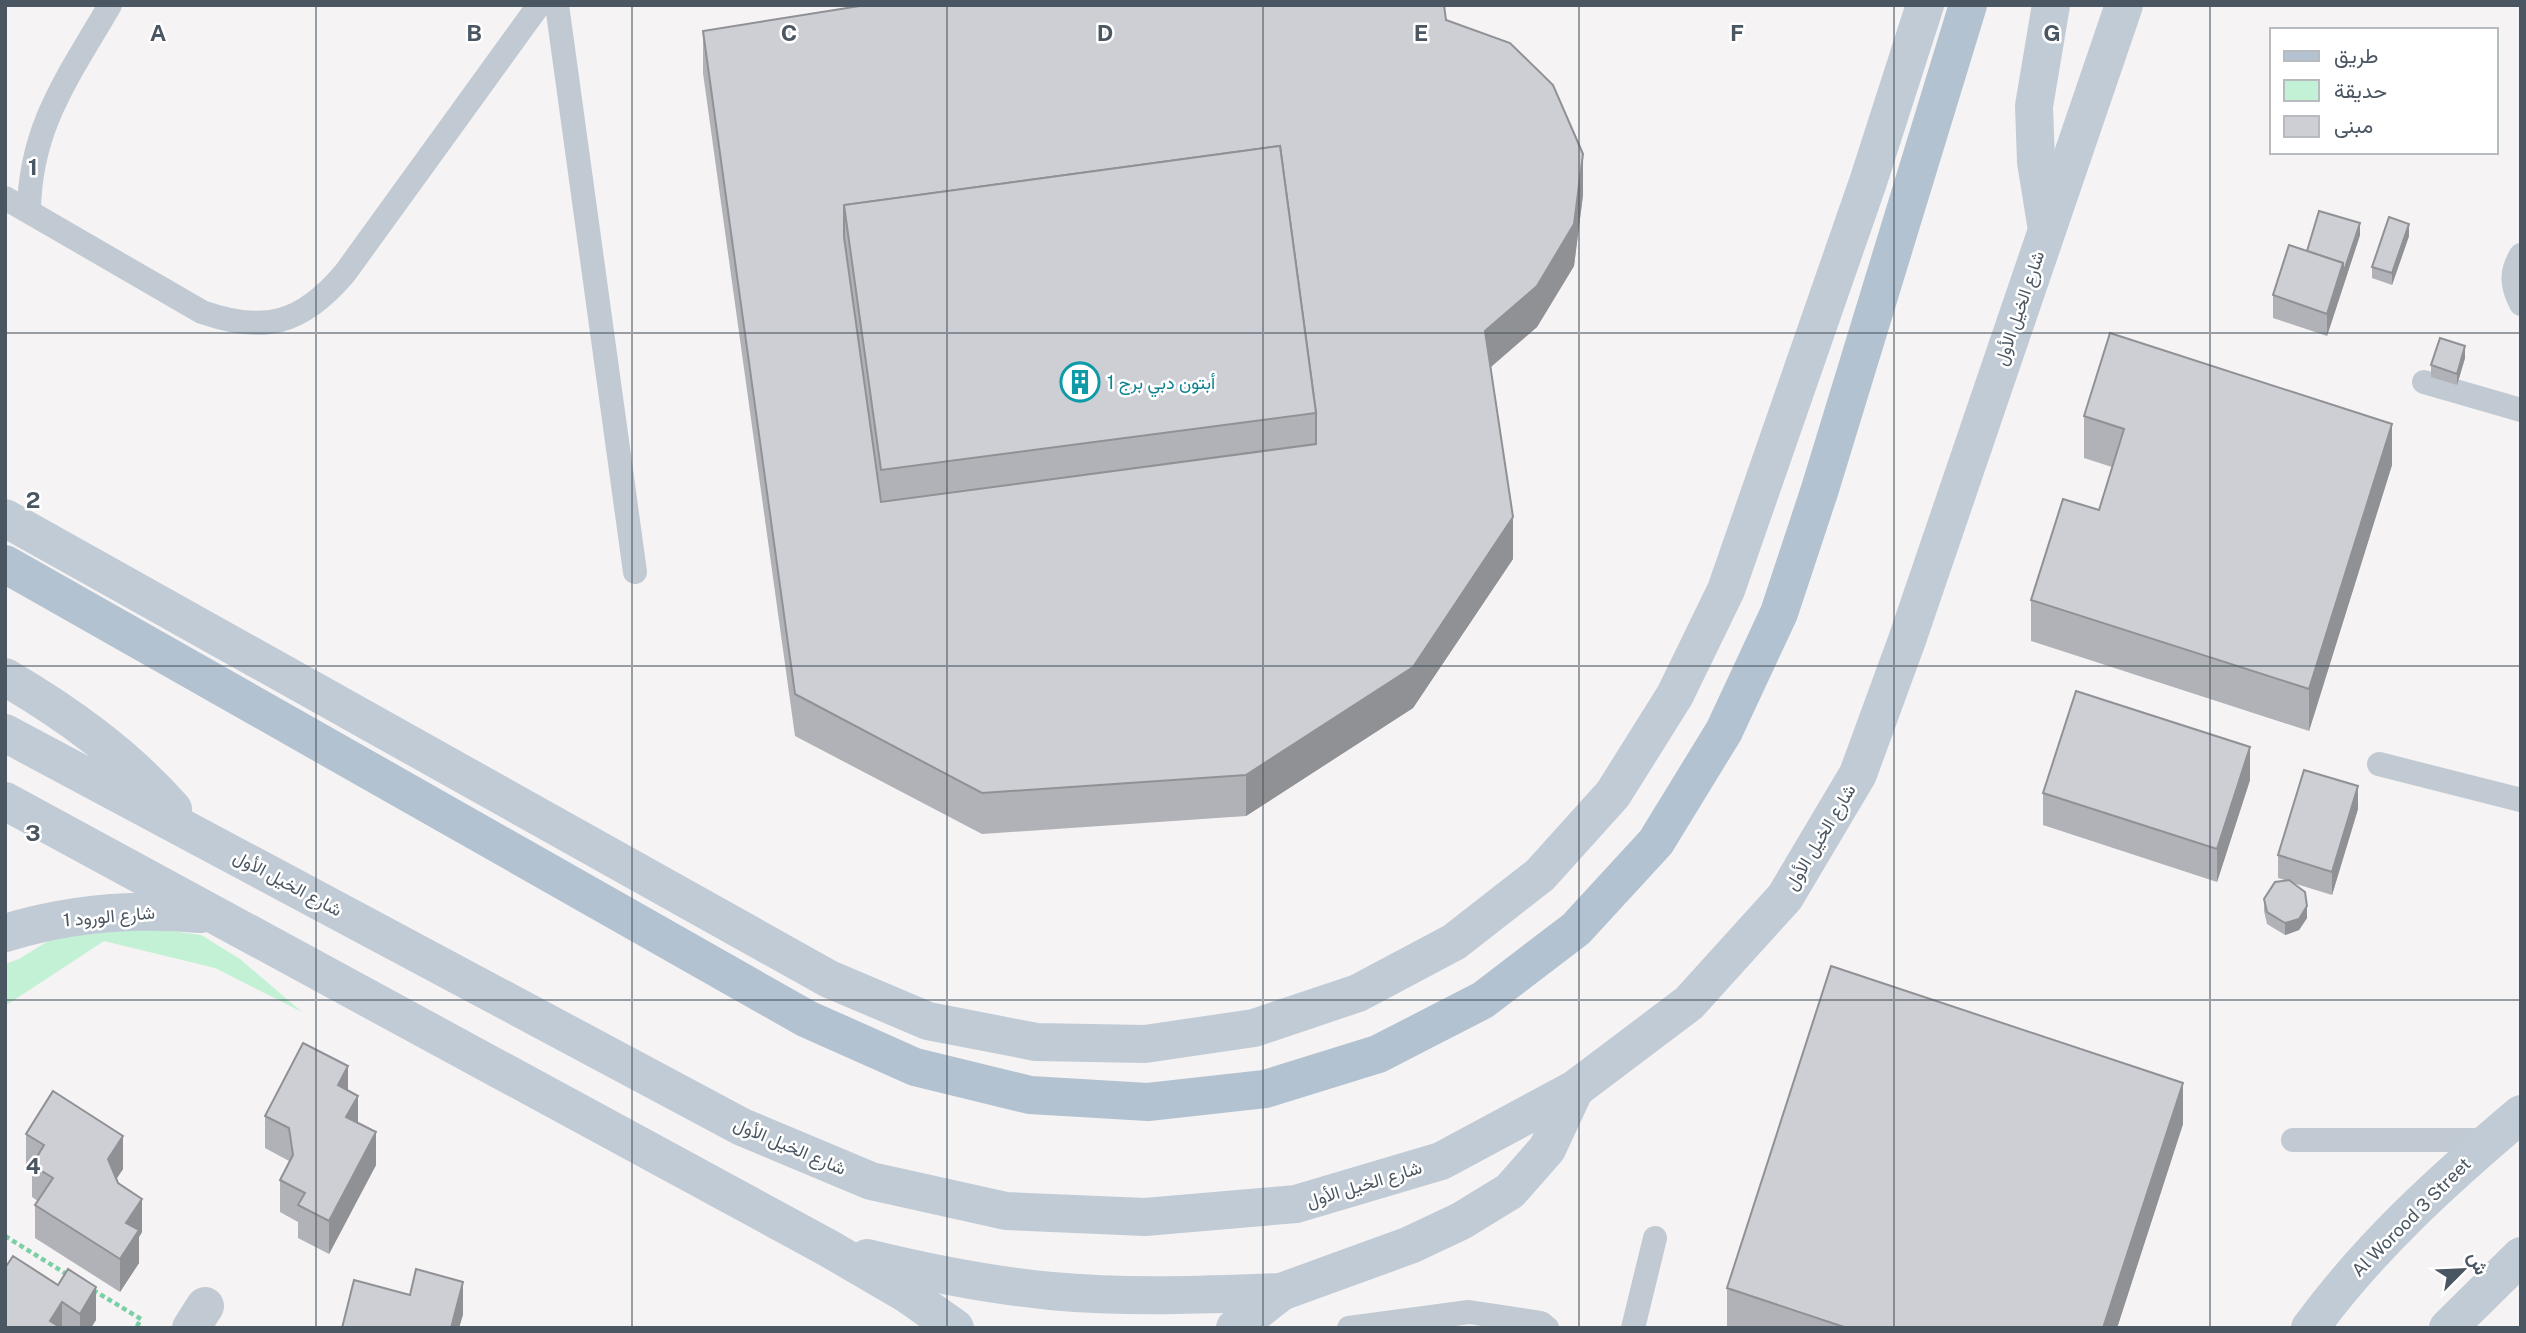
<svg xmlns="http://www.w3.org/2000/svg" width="2526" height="1333" viewBox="0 0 2526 1333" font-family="'Public Sans',Vazirmatn,sans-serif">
<rect width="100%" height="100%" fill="#f5f3f3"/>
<polygon fill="#c3f1d5" points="149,928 201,935 240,959 302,1012 215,968 104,941 5,1006 5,964 19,959 53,938"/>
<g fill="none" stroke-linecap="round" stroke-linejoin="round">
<g stroke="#7ad0a6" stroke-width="4.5" stroke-dasharray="5 3.5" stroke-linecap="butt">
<polyline points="5,1236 68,1275"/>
<polyline points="93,1290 141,1319 136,1328"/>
</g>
<g stroke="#c1cad2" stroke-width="24">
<polyline points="557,5 635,572"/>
<path d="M5 198 202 312C264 334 302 324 345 273L539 5"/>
<path d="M29 211C30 126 69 76 110 5"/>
<path d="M2521 255C2510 273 2512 286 2521 304"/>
<polyline points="2424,382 2521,410"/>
<polyline points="2379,764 2521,800"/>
<polyline points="2293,1140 2490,1140"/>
<polyline points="1349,1328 1469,1312 1541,1323 1547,1328"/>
<polyline points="1633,1328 1655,1238"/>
</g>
<polyline stroke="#c1cad2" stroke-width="38" points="191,1328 205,1306"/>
<g stroke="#c1cbd6" stroke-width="38">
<polyline points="2046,224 2036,162 2034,106 2051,5"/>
<polyline points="5,518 829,979 928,1021 1036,1042 1145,1044 1254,1028 1358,993 1454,942 1540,875 1613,794 1675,695 1726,590 1868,182 1925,5"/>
<path d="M5 677C68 714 125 755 173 809"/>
<polyline points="5,733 742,1127 871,1181 1006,1211 1145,1217 1296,1204 1441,1161 1575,1089 1689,1003 1785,897 1858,774 1907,640 2124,5"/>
<polyline points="5,801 828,1248 907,1294 955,1328"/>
<path d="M5 933C69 913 133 908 200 914"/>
<path d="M867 1258C928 1273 989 1285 1051 1291 1128 1298 1205 1295 1281 1292"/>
<polyline points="1235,1328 1281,1292 1410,1245 1461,1221 1510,1191 1547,1149 1575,1089"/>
<path d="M2310 1328C2370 1246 2444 1179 2521 1114"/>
<polyline points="2448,1328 2521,1256"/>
</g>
<polyline stroke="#b3c2d1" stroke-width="38" points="5,564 807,1019 915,1067 1030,1095 1148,1102 1265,1089 1378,1054 1483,1000 1576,929 1656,842 1724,731 1779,613 1820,489 1968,5"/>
</g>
<g fill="#b0b2b7">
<polygon points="1446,20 1583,195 1574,266 1537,327 1491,367 1513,559 1413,708 1246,816 982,834 795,736 703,73 703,31"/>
<polygon points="2360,235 2327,336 2273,318 2273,295"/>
<polygon points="2409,236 2392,285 2372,278 2372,267"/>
<polygon points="2465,358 2457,385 2431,377 2431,365"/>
<polygon points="2084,416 2392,465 2309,731 2031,641 2031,600 2099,510 2112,467 2084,458"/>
<polygon points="2250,780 2217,882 2043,825 2043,793"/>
<polygon points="2358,809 2332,895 2293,883 2307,918 2299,930 2285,935 2267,924 2264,911 2264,899 2285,880 2278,878 2278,855"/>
<polygon points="348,1090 358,1123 376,1165 329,1254 298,1238 298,1222 280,1212 280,1180 289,1161 265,1148 265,1116"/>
<polygon points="2183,1124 2117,1328 1727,1328 1727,1288"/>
<polygon points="26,1134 123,1169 116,1179 142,1232 139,1237 139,1263 120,1292 35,1238 35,1205 38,1201 32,1197 32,1171 26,1167"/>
<polygon points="5,1268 96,1320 91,1328 5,1328"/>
</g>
<g fill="#909195">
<polygon points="1583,154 1583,195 1574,266 1537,327 1485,372 1485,331"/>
<polygon points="2360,223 2360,235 2327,336 2327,314 2343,263"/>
<polygon points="2409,224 2409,236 2392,285 2392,273"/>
<polygon points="2465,346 2465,358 2457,385 2457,374"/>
<polygon points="2392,424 2392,465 2309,731 2309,689"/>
<polygon points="1513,517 1513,559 1413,708 1246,816 1246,775"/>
<polygon points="2250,747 2250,780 2217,882 2217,849"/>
<polygon points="2358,786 2358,809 2332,895 2332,872"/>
<polygon points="2307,906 2307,918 2299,930 2285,935 2285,923"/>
<polygon points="348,1066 348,1098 338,1085"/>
<polygon points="2183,1083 2183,1124 2117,1328 2103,1328"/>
<polygon points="358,1096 358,1128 346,1117"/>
<polygon points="376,1132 376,1165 329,1254 329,1221"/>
<polygon points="123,1136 123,1169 108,1192 108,1159"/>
<polygon points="142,1199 142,1232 139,1237 139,1263 120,1292 120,1259 126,1223"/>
<polygon points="463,1282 463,1315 459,1328 451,1328"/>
<polygon points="96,1287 96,1320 91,1328 80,1328 80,1314"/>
<polygon points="62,1302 62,1328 50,1328 50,1321"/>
</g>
<g fill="#cdcfd5" stroke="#909195" stroke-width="2" fill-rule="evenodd">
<path d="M866 5H1444L1446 20 1510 43 1553 85 1583 154 1574 224 1537 286 1485 331 1513 517 1413 667 1246 775 982 793 795 694 703 31ZM1280 146 1316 413V444L881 502 844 237V205Z"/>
<polygon points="1280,146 1316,413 881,470 844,205"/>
<polygon points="2319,211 2360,223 2343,274 2343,263 2307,251"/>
<polygon points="2389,217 2409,224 2392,273 2372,267"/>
<polygon points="2289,245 2343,263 2327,314 2273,295"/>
<polygon points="2110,333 2392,424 2309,689 2031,600 2063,499 2099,510 2124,429 2084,416"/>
<polygon points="2440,338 2465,346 2457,374 2431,365"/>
<polygon points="2076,691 2250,747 2217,849 2043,793"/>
<polygon points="2304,770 2358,786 2332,872 2278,855"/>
<polygon points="2289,880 2305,892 2307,906 2299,919 2285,923 2267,912 2264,899 2275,882"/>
<polygon points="1831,966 2183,1083 2103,1328 1847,1328 1727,1288"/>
<polygon points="303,1043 348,1066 338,1085 358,1096 346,1117 376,1132 329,1221 298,1205 305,1193 280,1180 293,1155 289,1128 265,1116"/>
<polygon points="53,1091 123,1136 108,1159 118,1183 142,1199 126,1223 139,1230 120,1259 35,1205 53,1178 32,1165 44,1145 26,1134"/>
<polygon points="13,1256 58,1285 68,1269 96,1287 80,1314 62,1302 50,1321 61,1328 5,1328 5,1268"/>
<polygon points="416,1269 463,1282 451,1328 342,1328 354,1280 410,1295"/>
</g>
<path fill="none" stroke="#4a5661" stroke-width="2" stroke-opacity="0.55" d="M316 5V1328M632 5V1328M947 5V1328M1263 5V1328M1579 5V1328M1894 5V1328M2210 5V1328M5 333H2521M5 666H2521M5 1000H2521"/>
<defs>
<g id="building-ring" transform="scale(2.0125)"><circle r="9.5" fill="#fff" stroke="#0f9aa8" stroke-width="1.5"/><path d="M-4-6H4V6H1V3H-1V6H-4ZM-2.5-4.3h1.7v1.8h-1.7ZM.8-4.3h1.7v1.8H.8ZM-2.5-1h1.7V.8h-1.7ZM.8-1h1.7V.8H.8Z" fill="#0f9aa8"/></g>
</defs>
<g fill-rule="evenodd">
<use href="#building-ring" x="1080" y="382"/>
</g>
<g text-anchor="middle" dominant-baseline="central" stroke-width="5" stroke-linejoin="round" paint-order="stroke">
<g font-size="18" fill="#4a5661" stroke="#fff">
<text transform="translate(2019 308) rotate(-71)">شارع الخيل الأول</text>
<text transform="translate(1820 837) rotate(-59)">شارع الخيل الأول</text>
<text transform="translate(288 883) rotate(28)">شارع الخيل الأول</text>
<text transform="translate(109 916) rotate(-5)">شارع الورود 1</text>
<text transform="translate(790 1146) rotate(23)">شارع الخيل الأول</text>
<text transform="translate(1364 1184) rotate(-17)">شارع الخيل الأول</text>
<text transform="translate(2411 1217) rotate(-45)">Al Worood 3 Street</text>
</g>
<g font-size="18" fill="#0d838f" stroke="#fff" text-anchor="start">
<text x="1107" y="382">أبتون دبي برج 1</text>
</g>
</g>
<g font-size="23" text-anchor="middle" font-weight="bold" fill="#4a5661" stroke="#fff" stroke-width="5" stroke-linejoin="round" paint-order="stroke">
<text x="158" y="41">A</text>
<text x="474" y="41">B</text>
<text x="789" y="41">C</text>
<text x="1105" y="41">D</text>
<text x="1421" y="41">E</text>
<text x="1737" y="41">F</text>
<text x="2052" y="41">G</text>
<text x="33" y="175">1</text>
<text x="33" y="508">2</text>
<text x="33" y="841">3</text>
<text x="33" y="1174">4</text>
</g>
<rect width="2526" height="1333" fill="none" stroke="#4a5661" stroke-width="14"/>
<rect x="2270" y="28" width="228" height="126" fill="#ffffff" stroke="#b7bbc0" stroke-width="2"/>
<rect x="2284" y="51" width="35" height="10" fill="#b3c2d1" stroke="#b7bbc0" stroke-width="2"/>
<text x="2334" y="63" font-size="21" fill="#4a5661">طريق</text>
<rect x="2284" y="80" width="35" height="21" fill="#c3f1d5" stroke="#b7bbc0" stroke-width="2"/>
<text x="2334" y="98" font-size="21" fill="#4a5661">حديقة</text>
<rect x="2284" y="116" width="35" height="21" fill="#cdcfd5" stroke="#b7bbc0" stroke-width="2"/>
<text x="2334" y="133" font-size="21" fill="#4a5661">مبنى</text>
<g transform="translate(2463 1270) rotate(66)" stroke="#ffffff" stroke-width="5" paint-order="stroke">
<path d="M0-5L12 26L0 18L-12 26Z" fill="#4a5661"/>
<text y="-10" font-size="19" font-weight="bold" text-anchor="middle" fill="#4a5661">ش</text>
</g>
</svg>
